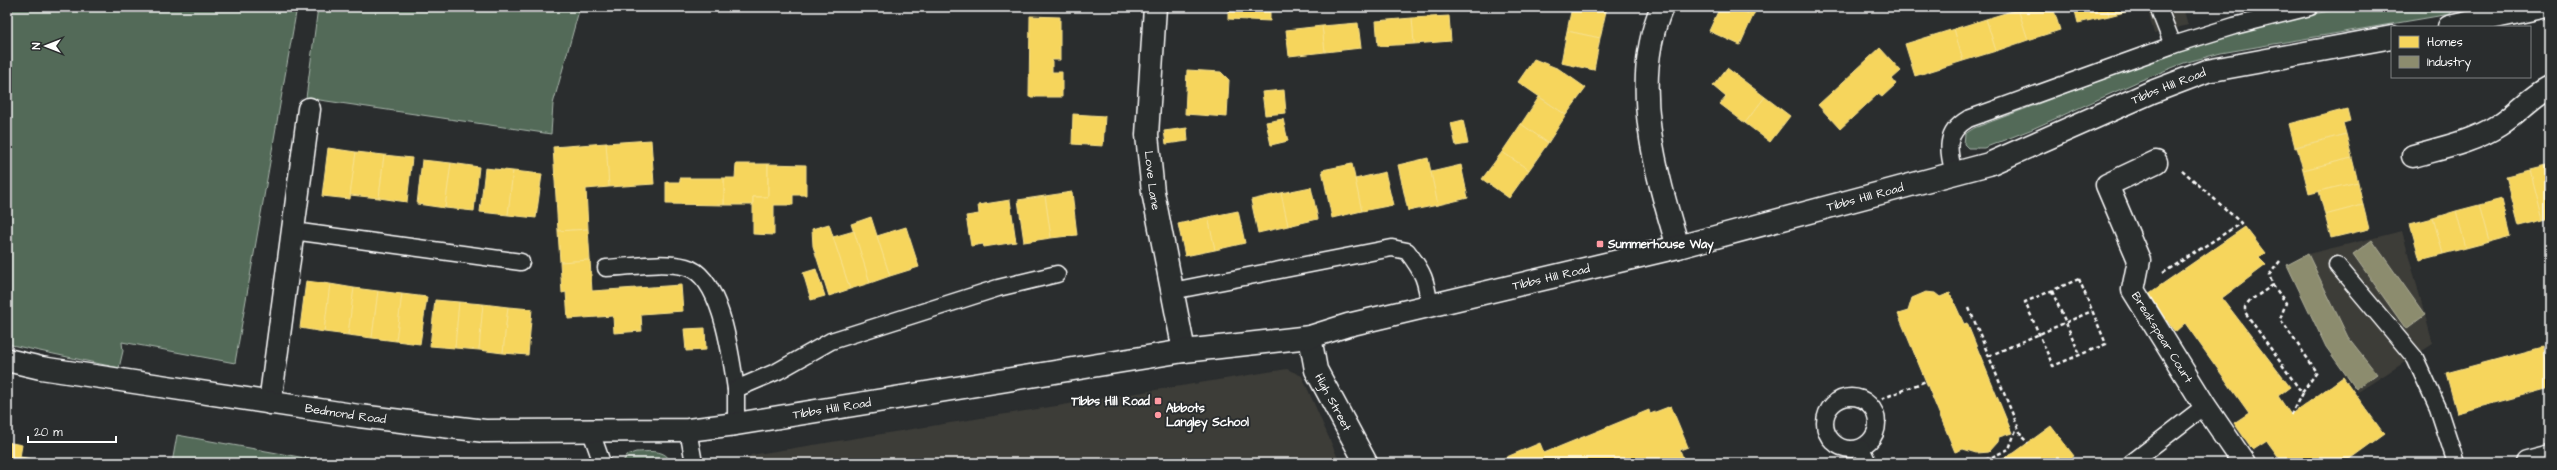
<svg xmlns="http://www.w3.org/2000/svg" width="2557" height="470" viewBox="0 0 2557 470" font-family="'Architects Daughter',sans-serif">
<rect width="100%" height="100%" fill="#2a2d2e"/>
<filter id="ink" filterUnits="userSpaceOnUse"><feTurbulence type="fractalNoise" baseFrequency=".025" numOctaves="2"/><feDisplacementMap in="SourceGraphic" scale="8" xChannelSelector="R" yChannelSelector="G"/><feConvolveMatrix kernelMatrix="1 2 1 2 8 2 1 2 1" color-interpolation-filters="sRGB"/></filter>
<g filter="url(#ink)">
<g fill="#3c3c38">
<polygon points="2147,7 2183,7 2188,25 2154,34"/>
<polygon points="2402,231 2433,344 2358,392 2326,347 2287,265 2308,254"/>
<polygon points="1287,369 1302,376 1340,463 742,463 751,455"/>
</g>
<g fill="#536b58" stroke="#a9b5ac">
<polygon points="7,7 297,7 235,363 122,342 123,351 119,368 7,344"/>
<polygon points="318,7 580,7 553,104 551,134 306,98"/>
<path d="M2349 7H2456L2450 14 2221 53 2184 63 2139 81 2030 130 1984 148H1968L1964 144 1965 134 1974 128C2074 91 2175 49 2278 22 2301 16 2325 12 2349 7Z"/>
<polygon points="177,435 333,463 172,463"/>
<path d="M636 452C648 452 666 448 671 463H622L627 455Z"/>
</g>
<g fill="#f6d55c" stroke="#f9e28d">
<polygon points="1228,7 1270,7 1270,21 1228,19"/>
<polygon points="1572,7 1607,7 1600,38 1567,31"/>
<polygon points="1720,7 1734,7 1753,16 1740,45 1709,31"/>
<polygon points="1734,7 1757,7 1753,16"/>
<polygon points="2022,7 2053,7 2060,30 2028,40 2018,9"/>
<polygon points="2074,7 2107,7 2109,16 2078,23"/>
<polygon points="2107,7 2140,7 2140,8 2109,16"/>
<polygon points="2018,9 2028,40 1996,51 1986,19"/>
<polygon points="1030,16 1060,17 1060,60 1052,60 1052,72 1062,72 1062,97 1029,97"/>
<polygon points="1449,16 1451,41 1414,44 1412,18"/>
<polygon points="1412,18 1414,44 1378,46 1376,21"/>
<polygon points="1986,19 1996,51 1963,61 1954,29"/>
<polygon points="1358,23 1361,48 1325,52 1322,26"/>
<polygon points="1322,26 1325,52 1289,56 1286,30"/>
<polygon points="1954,29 1963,61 1915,76 1905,44"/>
<polygon points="1567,31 1600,38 1594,70 1561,63"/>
<polygon points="1880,48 1901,71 1892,79 1896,84 1882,97 1878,94 1840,129 1818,105"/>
<polygon points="1534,59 1559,69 1586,88 1566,115 1518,82"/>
<polygon points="1727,68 1765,97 1745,123 1720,104 1726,97 1713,86"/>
<polygon points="1187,70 1221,72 1229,80 1227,117 1185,114"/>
<polygon points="1284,90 1286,113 1265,115 1262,92"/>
<polygon points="1539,97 1566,115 1548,143 1521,124"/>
<polygon points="1765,97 1790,116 1770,142 1745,123"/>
<polygon points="2347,109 2350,121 2343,123 2346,134 2295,147 2289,124"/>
<polygon points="1073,114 1105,116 1103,146 1072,144"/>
<polygon points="1283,119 1288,141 1271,145 1266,122"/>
<polygon points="1463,120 1468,144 1456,146 1451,123"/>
<polygon points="1521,124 1548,143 1529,170 1502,152"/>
<polygon points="1187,128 1188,141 1166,144 1164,131"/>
<polygon points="2346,134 2352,158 2303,170 2297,147"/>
<polygon points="651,140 654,184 609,187 606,143"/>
<polygon points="606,143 609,187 586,189 588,229 558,231 553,147"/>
<polygon points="328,148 356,152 350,199 322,196"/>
<polygon points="356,152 384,155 379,198 350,195"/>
<polygon points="1502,152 1529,170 1509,198 1482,179"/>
<polygon points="384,155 412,158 407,202 379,198"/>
<polygon points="1428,158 1438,205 1408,211 1398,165"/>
<polygon points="2352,158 2358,182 2309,194 2303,170"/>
<polygon points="422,160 451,163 445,208 417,204"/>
<polygon points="451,163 479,167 474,211 445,208"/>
<polygon points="736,164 768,164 768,197 753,197 753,205 724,205 724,178 735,178"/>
<polygon points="768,164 806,165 806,195 793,195 793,205 774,205 774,235 753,234 753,197 768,197"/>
<polygon points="1352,164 1362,211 1332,218 1322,170"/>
<polygon points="1461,165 1468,198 1438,205 1431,172"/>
<polygon points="2550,165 2550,218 2543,220 2530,170"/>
<polygon points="485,168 513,171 508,215 480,212"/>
<polygon points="2530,170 2543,220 2519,226 2506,176"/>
<polygon points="513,171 542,174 536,218 508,215"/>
<polygon points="1385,172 1393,205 1362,211 1355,179"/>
<polygon points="680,178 724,178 724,205 666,204 666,182 680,182"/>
<polygon points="2358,182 2363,205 2325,215 2319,191"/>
<polygon points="1311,187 1318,219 1288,226 1281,193"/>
<polygon points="1072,192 1077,235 1051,238 1045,196"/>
<polygon points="1281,193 1288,226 1258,233 1251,200"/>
<polygon points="1045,196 1051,238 1024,242 1018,200"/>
<polygon points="2502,199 2511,236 2489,242 2479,205"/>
<polygon points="1010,200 1016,242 984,247 983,244 971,246 966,216 979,214 978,205"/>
<polygon points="2363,205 2369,229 2331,238 2325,215"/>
<polygon points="2479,205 2489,242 2466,248 2456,211"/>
<polygon points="1238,211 1245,243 1215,250 1208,217"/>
<polygon points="2456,211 2466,248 2443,254 2433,218"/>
<polygon points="871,217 890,276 870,283 851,224"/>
<polygon points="1208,217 1215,250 1185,256 1178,224"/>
<polygon points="2433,218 2443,254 2420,260 2410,224"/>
<polygon points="829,224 850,289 829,296 813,246 812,229"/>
<polygon points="906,227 919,267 890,276 877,236"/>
<polygon points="2245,227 2265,253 2259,258 2266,265 2222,298 2290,387 2278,396 2291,415 2343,377 2384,434 2344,463 2283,463 2267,441 2253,450 2234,423 2249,413 2185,323 2175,332 2148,294"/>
<polygon points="588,229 590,260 560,262 558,231"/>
<polygon points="854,231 870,283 850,289 833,237"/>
<polygon points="590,260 592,291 681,285 683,311 641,314 642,331 614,333 613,316 568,319 566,292 562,293 560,262"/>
<polygon points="816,269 825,296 811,300 803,273"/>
<polygon points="306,281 330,284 324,332 300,328"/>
<polygon points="330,284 354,288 348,335 324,332"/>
<polygon points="354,288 378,291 372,338 348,335"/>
<polygon points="378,291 402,294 396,341 372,338"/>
<polygon points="1926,292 1935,293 1940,297 1950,293 1964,324 1967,323 2012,433 1999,437 1998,442 1989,452 1976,453 1963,449 1955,452 1898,314 1908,311 1912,298"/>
<polygon points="402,294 427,297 420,344 396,341"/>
<polygon points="435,300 459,302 455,348 430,346"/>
<polygon points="459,302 483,304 479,350 455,348"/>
<polygon points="483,304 508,307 503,353 479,350"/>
<polygon points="508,307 532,309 528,355 503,353"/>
<polygon points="705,328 706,350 686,351 684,329"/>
<polygon points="2543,347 2550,373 2550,388 2457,413 2446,373"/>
<polygon points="1671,406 1688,447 1680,450 1685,463 1504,463 1502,459 1540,443 1544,453 1649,410 1650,414"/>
<polygon points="2051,426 2074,456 2064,463 1994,463 2014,453"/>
<polygon points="7,442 22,445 20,457 56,463 7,463"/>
<polygon points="115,459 135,462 135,463 114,463"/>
</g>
<g fill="#8c8c6e" stroke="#aeae9a">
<polygon points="2372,240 2425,315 2406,329 2353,254"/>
<polygon points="2308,254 2348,337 2377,374 2356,389 2326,347 2287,265"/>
</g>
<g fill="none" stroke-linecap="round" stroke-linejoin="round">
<g stroke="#fff" stroke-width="19">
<g id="service">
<polyline points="2158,7 2173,45"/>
<path d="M1954 174C1948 150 1944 133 1968 119L2173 45 2234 26 2310 7"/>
<polyline points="293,231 521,262"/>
<polyline points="2337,265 2415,358 2438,408 2456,463"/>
<path d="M606 268C631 267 661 261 686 267 722 276 731 358 736 389"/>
<path d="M1172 291 1392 248 1407 251C1424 273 1426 280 1430 307"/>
<circle cx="1851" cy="423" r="26"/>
<polyline points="736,424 736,389 778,371 831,341 998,288 1057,274"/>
<polyline points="688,430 694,463"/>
<polyline points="591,432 602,463"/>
<polyline points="1861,448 1868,463"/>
<polyline points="2131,463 2205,406"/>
</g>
</g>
<g stroke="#fff" stroke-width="25">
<g id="minor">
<path id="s1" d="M1155 7 1147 135 1153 192 1184 351"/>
<path d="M1662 7C1629 82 1656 173 1678 247"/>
<path d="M2413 156C2442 148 2473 142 2499 125 2517 114 2530 97 2550 87"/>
<path id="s2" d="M2156 162 2107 185 2139 260 2133 290 2205 406 2244 463"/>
<polyline points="270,403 309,109"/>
<polyline points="2527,463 2550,457"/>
</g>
</g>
<g stroke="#fff" stroke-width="25">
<g id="tertiary">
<polyline points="2449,27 2542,7"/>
<path id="s3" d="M1310 337 1316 370 1366 463"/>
<path id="s4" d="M7 360 41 368 359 416 485 431 688 430 736 424 1184 351 1310 337 1348 325 1678 247 1989 164 2152 92 2207 71 2392 37"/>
</g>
</g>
<g stroke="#fff" stroke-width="2.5" stroke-dasharray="4 3" stroke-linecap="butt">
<polyline points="2280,261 2269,275 2273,285 2286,303 2280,319 2317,372 2302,393"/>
<polyline points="2163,273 2241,223 2181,169"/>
<polygon points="2079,279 2106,344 2053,366 2025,302"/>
<polyline points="2273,285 2251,300 2245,307 2245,312 2302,393 2291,415"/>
<polyline points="2052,291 2080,355"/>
<polyline points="1969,308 2022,437 2028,443"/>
<polyline points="1989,356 2092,311"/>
<polyline points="1871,408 1884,398 1926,381"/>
<polyline points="1979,463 2009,449 2017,427"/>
</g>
<use href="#service" stroke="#2a2d2e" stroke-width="16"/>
<use href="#minor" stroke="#2a2d2e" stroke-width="22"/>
<use href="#tertiary" stroke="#2a2d2e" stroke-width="22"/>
</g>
</g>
<g fill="#ff9aa2" stroke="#2a2d2e" stroke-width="1.5">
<rect x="1596" y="240" width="8" height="8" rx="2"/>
<rect x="1154" y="397" width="8" height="8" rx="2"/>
<circle cx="1158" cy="415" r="4"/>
</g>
<g text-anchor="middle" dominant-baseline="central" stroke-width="4" stroke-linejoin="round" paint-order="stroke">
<g font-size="12" fill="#fff" stroke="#2a2d2e">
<text stroke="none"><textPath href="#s4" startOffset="2212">Tibbs Hill Road</textPath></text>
<text stroke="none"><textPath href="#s1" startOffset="174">Love Lane</textPath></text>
<text stroke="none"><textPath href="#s4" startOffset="1888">Tibbs Hill Road</textPath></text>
<text stroke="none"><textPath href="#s4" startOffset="1564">Tibbs Hill Road</textPath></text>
<text stroke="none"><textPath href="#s2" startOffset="222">Breakspear Court</textPath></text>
<text stroke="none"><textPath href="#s3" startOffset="70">High Street</textPath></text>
<text stroke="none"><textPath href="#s4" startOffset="832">Tibbs Hill Road</textPath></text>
<text stroke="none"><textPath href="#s4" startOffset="343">Bedmond Road</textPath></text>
</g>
<g font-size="12" font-weight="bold" fill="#fff" stroke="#2a2d2e" text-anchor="start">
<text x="1608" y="244">Summerhouse Way</text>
<text x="1150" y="401" text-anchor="end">Tibbs Hill Road</text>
<text x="1166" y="408">Abbots<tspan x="1166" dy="14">Langley School</tspan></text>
</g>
</g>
<rect width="2557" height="470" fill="none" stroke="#2a2d2e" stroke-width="24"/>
<rect x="12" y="12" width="2533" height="446" fill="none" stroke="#fff" stroke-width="1.5" filter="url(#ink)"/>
<rect x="2391" y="26" width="140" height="52" fill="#2a2d2e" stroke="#7f8182"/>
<rect x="2399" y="36" width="20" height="12" fill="#f6d55c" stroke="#7f8182"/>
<text x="2427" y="46" font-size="12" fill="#ffffff">Homes</text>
<rect x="2399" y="56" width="20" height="12" fill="#8c8c6e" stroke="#7f8182"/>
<text x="2427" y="66" font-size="12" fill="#ffffff">Industry</text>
<g transform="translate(46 46) rotate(270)" stroke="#2a2d2e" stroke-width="3" paint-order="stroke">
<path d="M0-3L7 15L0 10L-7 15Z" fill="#ffffff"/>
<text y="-6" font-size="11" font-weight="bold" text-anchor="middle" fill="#ffffff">N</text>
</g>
<path d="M28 436v6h88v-6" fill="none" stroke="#ffffff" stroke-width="2"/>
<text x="34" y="436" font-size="12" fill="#ffffff" stroke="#2a2d2e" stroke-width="3" paint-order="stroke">20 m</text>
</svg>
